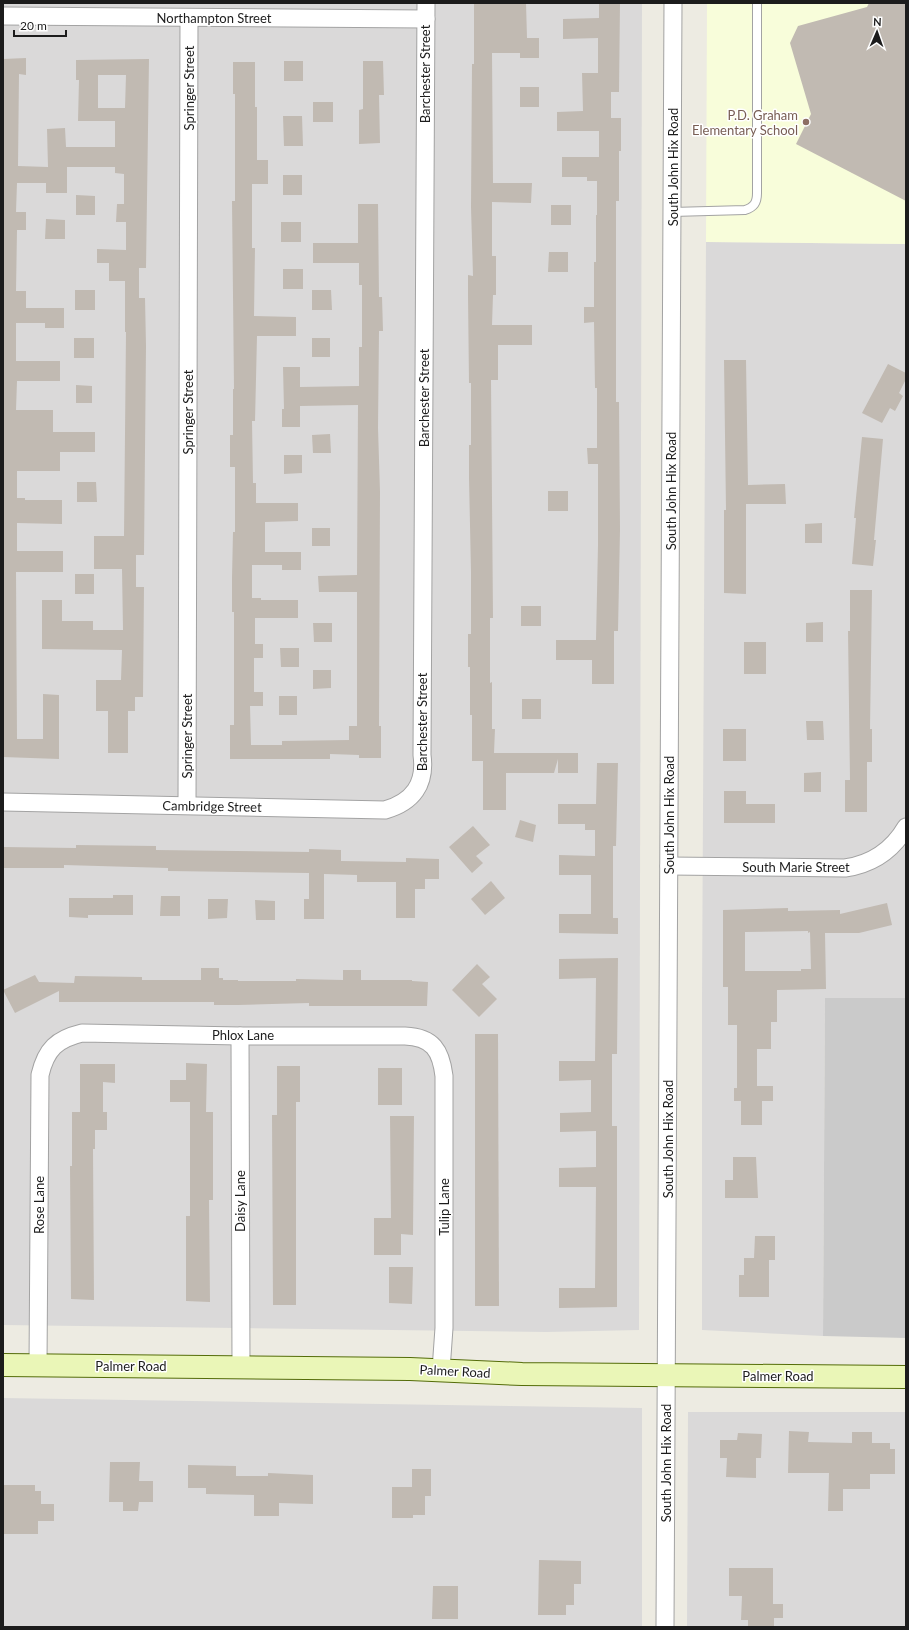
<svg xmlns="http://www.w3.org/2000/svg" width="909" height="1630" viewBox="0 0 909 1630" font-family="Lato,sans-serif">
<rect width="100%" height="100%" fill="#edebe2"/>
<g fill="#dad9d9">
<polygon points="3,3 642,3 639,1330 546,1332 3,1325"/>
<polygon points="706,242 906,244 906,998 825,998 823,1336 702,1330 702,998"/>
<polygon points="3,1398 642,1408 642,1627 3,1627"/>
<polygon points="688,1412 906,1412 906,1627 687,1627"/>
</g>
<polygon fill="#f8fdda" points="707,3 906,3 906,244 706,242"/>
<polygon fill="#cacaca" points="825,998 906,998 906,1338 823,1336"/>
<g fill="#c1bab2" fill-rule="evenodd">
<polygon points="474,3 526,3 527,38 539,38 539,58 520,58 520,53 492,53 493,183 532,183 531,203 492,202 492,256 496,256 496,295 493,295 492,325 532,325 532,345 498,345 498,380 491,380 493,618 490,618 490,683 492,682 492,729 495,729 494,753 578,753 578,773 558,773 558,759 554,773 506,773 506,810 483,810 483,761 472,761 472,715 470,715 470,667 468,667 468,634 471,634 471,572 469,478 469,445 471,445 471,383 469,383 468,295 468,275 473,276 471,207 472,64 474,64"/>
<polygon points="599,3 620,3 619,92 611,92 611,118 621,118 621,151 619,151 619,201 616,201 616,402 619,402 620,530 618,631 614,631 614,684 592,684 592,660 556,660 556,640 596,640 598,545 598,464 588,464 587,448 597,448 597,388 595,388 594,322 584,323 584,307 594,307 594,262 596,262 596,215 597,215 597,181 587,181 587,177 562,177 562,157 599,157 599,131 557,131 557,112 583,111 582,73 598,73 598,38 563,39 563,19 599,18"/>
<polygon points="869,3 906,3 906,201 796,144 811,114 790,43 798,26 867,7"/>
<path d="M26 58V75L19 74 18 166 48 167 47 129 65 128 66 147H115V121H78L79 80H76V60L149 59 146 268H139V298H145L146 346 144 555H136V587H144L143 697H135V711H128V753H108V711H96V680H121L122 650 42 649V600H62V621H93V630H123L122 569H94V536H124L126 332H125V281H109V263H97V249L126 250V222H116L117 204H124V174L115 173V167H67V193H46V183H17L16 212H26V230H17L16 291H26V308H64V328H45V323H16V361H60V381H17L16 410H53V432H95V452H60V471H17V498H25V500H62V524L17 523V551H63V572H16L17 739H43V694L59 695V759L3 757V59ZM98 75H126L125 108H98Z"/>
<rect x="284" y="61" width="19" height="20"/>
<polygon points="363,61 383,61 384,95 379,95 380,143 359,144 359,110 363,109"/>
<polygon points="233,62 255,62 255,107 257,107 257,160 268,160 268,184 252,184 252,248 255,248 254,316 296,317 296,336 257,336 255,421 252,421 253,483 256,483 256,503 298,503 298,521 265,522 265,552 301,552 301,570 282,570 282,565 252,565 252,598 261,598 261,600 298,600 298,618 255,618 255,644 263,644 263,658 254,658 254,692 263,692 263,706 250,706 251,745 282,745 282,741 349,740 349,726 357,726 357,592 319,592 318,576 357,575 358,405 300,406 300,427 282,427 282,409 284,409 283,367 300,367 300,387 359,386 359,347 362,347 362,285 359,285 359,263 313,263 313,243 358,243 358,204 378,204 379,297 382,297 383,331 379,331 378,428 380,492 379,726 381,726 381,758 359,758 359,755 330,754 330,759 230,759 230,725 234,725 234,612 232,612 232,578 233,532 235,532 235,467 230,467 230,435 233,435 233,389 234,389 232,201 235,201 235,94 233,94"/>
<rect x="520" y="87" width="19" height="20"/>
<rect x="313" y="102" width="20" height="20"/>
<polygon points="283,116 302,116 303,146 284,146"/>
<rect x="283" y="175" width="19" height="20"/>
<polygon points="76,195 95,196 95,215 76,215"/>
<rect x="551" y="205" width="20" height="20"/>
<polygon points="46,219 65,220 65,239 45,239"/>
<rect x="281" y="222" width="20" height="20"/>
<polygon points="549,252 568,252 568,272 548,272"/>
<rect x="283" y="269" width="20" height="20"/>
<rect x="75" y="290" width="20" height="20"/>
<polygon points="312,290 331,290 332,310 312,310"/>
<rect x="74" y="338" width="20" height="20"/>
<rect x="312" y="338" width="18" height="19"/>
<polygon points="724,360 746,360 748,485 785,484 786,504 746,504 746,594 724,593 724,510 726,510"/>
<polygon points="888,364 906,373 906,379 899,393 903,396 895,411 890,408 882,423 862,413"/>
<polygon points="76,385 92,386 92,403 76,403"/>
<polygon points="330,434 331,453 313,453 312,435"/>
<polygon points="862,437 883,439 874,540 876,540 873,566 852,564 856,518 854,518"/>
<polygon points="284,455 302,455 302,473 284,474"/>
<polygon points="77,482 96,482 97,502 77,502"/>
<rect x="548" y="491" width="20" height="20"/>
<polygon points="822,523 822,543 805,543 805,524"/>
<rect x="312" y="528" width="18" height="18"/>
<rect x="75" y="574" width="19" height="20"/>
<polygon points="850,590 872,590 870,729 872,729 872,762 867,762 867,812 845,812 845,780 850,780 848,631 850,631"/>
<rect x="521" y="606" width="20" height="20"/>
<polygon points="823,622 823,642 806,642 806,623"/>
<polygon points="313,623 332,623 332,642 314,642"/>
<rect x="744" y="642" width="22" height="32"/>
<polygon points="280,648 299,648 299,667 281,667"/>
<polygon points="313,670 331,670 331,688 313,689"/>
<rect x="279" y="696" width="18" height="19"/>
<rect x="522" y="699" width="19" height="20"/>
<polygon points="806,721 823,721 824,740 807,740"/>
<rect x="723" y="729" width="23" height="32"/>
<polygon points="597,763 618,763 616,846 613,846 613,918 618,918 618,934 559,933 559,914 591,914 591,875 559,875 559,855 595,856 595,830 585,830 585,824 558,824 558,804 596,804"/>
<polygon points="821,772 821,792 804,792 804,773"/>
<polygon points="724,791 746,791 746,804 775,804 775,823 724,823"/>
<polygon points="520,820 536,825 533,842 515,837"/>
<polygon points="473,826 490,845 476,856 483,863 472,873 449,847"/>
<polygon points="76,845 156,846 156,850 309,852 309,849 341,850 341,861 406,862 406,858 439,859 439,879 425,879 425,889 415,889 415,918 396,918 396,882 357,882 357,875 324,874 324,919 304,919 304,899 309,899 309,873 168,871 168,868 64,865 64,868 3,868 3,847 76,848"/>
<polygon points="491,881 505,898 485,915 471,899"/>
<polygon points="113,895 133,895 133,915 88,915 88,918 69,917 69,898 113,898"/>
<polygon points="161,896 180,896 180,916 160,916"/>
<polygon points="208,899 228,899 227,918 208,919"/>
<polygon points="255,900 275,901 275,920 256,920"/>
<path d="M887 903 892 925 859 933H825L826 989 777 990V1022H771V1049H757V1086H773V1101H762V1125H741V1101H734V1088H737V1025H728V987H723V910L788 908V911L840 910V914ZM808 931V933L810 932 811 969H801V971H745V932Z"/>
<polygon points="618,958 617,1054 612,1054 612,1126 617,1126 617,1307 559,1308 559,1288 595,1288 596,1187 559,1187 559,1168 596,1167 596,1131 560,1132 560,1113 591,1112 591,1080 559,1081 559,1061 595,1061 596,978 559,979 559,959"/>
<polygon points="477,964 490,977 482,984 497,999 479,1017 452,990"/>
<polygon points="201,968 219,968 219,978 223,978 223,980 238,980 238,981 296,981 296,979 343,980 343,970 361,970 361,980 412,980 412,981 428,982 427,1006 309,1006 309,1003 238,1005 214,1005 214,1002 59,1002 59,991 15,1013 3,990 35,975 39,982 74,983 75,976 142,977 142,980 201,980"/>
<polygon points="475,1034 498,1034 499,1306 475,1306"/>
<polygon points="186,1063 207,1064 206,1112 213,1112 213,1200 209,1200 210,1302 186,1301 186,1216 190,1216 190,1102 170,1102 170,1080 186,1080"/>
<polygon points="80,1064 115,1064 115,1083 103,1082 103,1112 107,1112 107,1130 95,1130 95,1149 93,1149 94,1300 71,1299 70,1166 72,1166 72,1112 80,1112"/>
<polygon points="277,1066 300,1066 300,1102 296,1102 296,1305 273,1305 272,1115 277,1115"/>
<rect x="378" y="1068" width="24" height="37"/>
<polygon points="390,1116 414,1116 413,1235 401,1234 401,1255 374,1255 374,1218 391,1218"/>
<polygon points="733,1157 756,1157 758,1198 725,1198 725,1180 733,1180"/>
<polygon points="755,1236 775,1236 775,1260 769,1260 769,1297 739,1297 739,1275 744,1275 744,1258 754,1258"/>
<polygon points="389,1267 413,1267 412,1304 389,1303"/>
<polygon points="789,1431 809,1432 808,1442 852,1443 852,1432 872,1432 872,1443 890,1443 890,1449 895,1449 895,1474 870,1474 870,1489 843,1489 843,1511 828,1511 829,1473 788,1473"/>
<polygon points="738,1433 762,1434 761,1458 756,1458 756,1478 726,1477 727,1458 720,1458 720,1440 737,1440"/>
<polygon points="110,1462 140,1462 139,1481 153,1481 153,1502 139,1502 138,1511 123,1511 123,1502 109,1502"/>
<polygon points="188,1465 236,1466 236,1476 268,1476 268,1473 313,1475 313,1504 279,1503 279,1516 254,1516 254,1495 206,1494 206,1488 188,1488"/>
<polygon points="412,1469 431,1469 431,1496 425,1496 425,1515 413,1515 413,1518 392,1518 392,1487 412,1487"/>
<polygon points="3,1485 35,1485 35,1491 41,1491 41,1504 54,1504 54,1521 38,1521 38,1534 3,1534"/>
<polygon points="539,1560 581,1561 581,1584 574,1584 574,1605 566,1605 566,1615 538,1615"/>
<polygon points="729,1568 773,1568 773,1604 783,1604 783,1618 774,1618 774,1627 748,1627 748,1620 741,1620 742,1596 729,1596"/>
<polygon points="433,1586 458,1586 458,1619 432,1619"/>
</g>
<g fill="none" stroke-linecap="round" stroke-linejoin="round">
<g stroke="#a3a3a3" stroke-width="10">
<path id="lane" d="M672 212 745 210C754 207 757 203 757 193V3"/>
</g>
<g stroke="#a3a3a3" stroke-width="19">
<g id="street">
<polyline points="3,16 426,19"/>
<path d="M3 802 385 810C413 802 426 784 422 755L426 3"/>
<polyline points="187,805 189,18"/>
<path d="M669 866 845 868C872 864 892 851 906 827"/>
<polyline points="240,1036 241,1367"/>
<path d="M38 1366 40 1075C46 1049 57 1039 82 1033L240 1036H405C433 1037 441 1051 444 1076V1328L441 1370"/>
<polyline points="665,1627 673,3"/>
</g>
</g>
<g stroke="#546c09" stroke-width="24">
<polyline id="secondary" points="3,1365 410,1369 522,1374 906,1377"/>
</g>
<use href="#lane" stroke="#fff" stroke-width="8"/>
<use href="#street" stroke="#fff" stroke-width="17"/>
<use href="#secondary" stroke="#eaf6b7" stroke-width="22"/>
</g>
<circle fill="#8d6e63" stroke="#fff" stroke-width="1.5" cx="806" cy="122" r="4"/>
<g text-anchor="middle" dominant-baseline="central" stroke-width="3" stroke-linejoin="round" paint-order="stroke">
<g font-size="13" fill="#1c1c1c" stroke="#fff">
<text x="214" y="18">Northampton Street</text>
<text transform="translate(425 74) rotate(-90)">Barchester Street</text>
<text transform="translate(189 88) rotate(-90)">Springer Street</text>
<text transform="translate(673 167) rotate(-90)">South John Hix Road</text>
<text transform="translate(424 398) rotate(-90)">Barchester Street</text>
<text transform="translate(188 412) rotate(-90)">Springer Street</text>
<text transform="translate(671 491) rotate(-90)">South John Hix Road</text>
<text transform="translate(422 722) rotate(-90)">Barchester Street</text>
<text transform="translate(187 736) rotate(-90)">Springer Street</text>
<text transform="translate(212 806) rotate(1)">Cambridge Street</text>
<text transform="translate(669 815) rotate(-90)">South John Hix Road</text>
<text x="796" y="867">South Marie Street</text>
<text x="243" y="1035">Phlox Lane</text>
<text transform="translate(668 1139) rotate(-90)">South John Hix Road</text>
<text transform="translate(240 1201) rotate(-90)">Daisy Lane</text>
<text transform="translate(39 1205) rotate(-90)">Rose Lane</text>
<text transform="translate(444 1207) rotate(-90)">Tulip Lane</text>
<text x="131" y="1366">Palmer Road</text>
<text transform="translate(455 1371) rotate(3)">Palmer Road</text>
<text x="778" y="1376">Palmer Road</text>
<text transform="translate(666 1463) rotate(-90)">South John Hix Road</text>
</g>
<g font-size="13" fill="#785e54" stroke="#fff" text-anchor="end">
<text x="798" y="115">P.D. Graham<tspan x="798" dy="15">Elementary School</tspan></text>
</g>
</g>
<rect width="909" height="1630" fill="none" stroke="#1c1c1c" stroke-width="8"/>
<g transform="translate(877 32) rotate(2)" stroke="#ffffff" stroke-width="3" paint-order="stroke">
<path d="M0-3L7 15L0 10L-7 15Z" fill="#1c1c1c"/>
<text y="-6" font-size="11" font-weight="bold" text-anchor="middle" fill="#1c1c1c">N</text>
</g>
<path d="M14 30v6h52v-6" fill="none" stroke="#1c1c1c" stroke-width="2"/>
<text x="20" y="30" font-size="12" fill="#1c1c1c" stroke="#ffffff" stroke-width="3" paint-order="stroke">20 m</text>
</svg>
